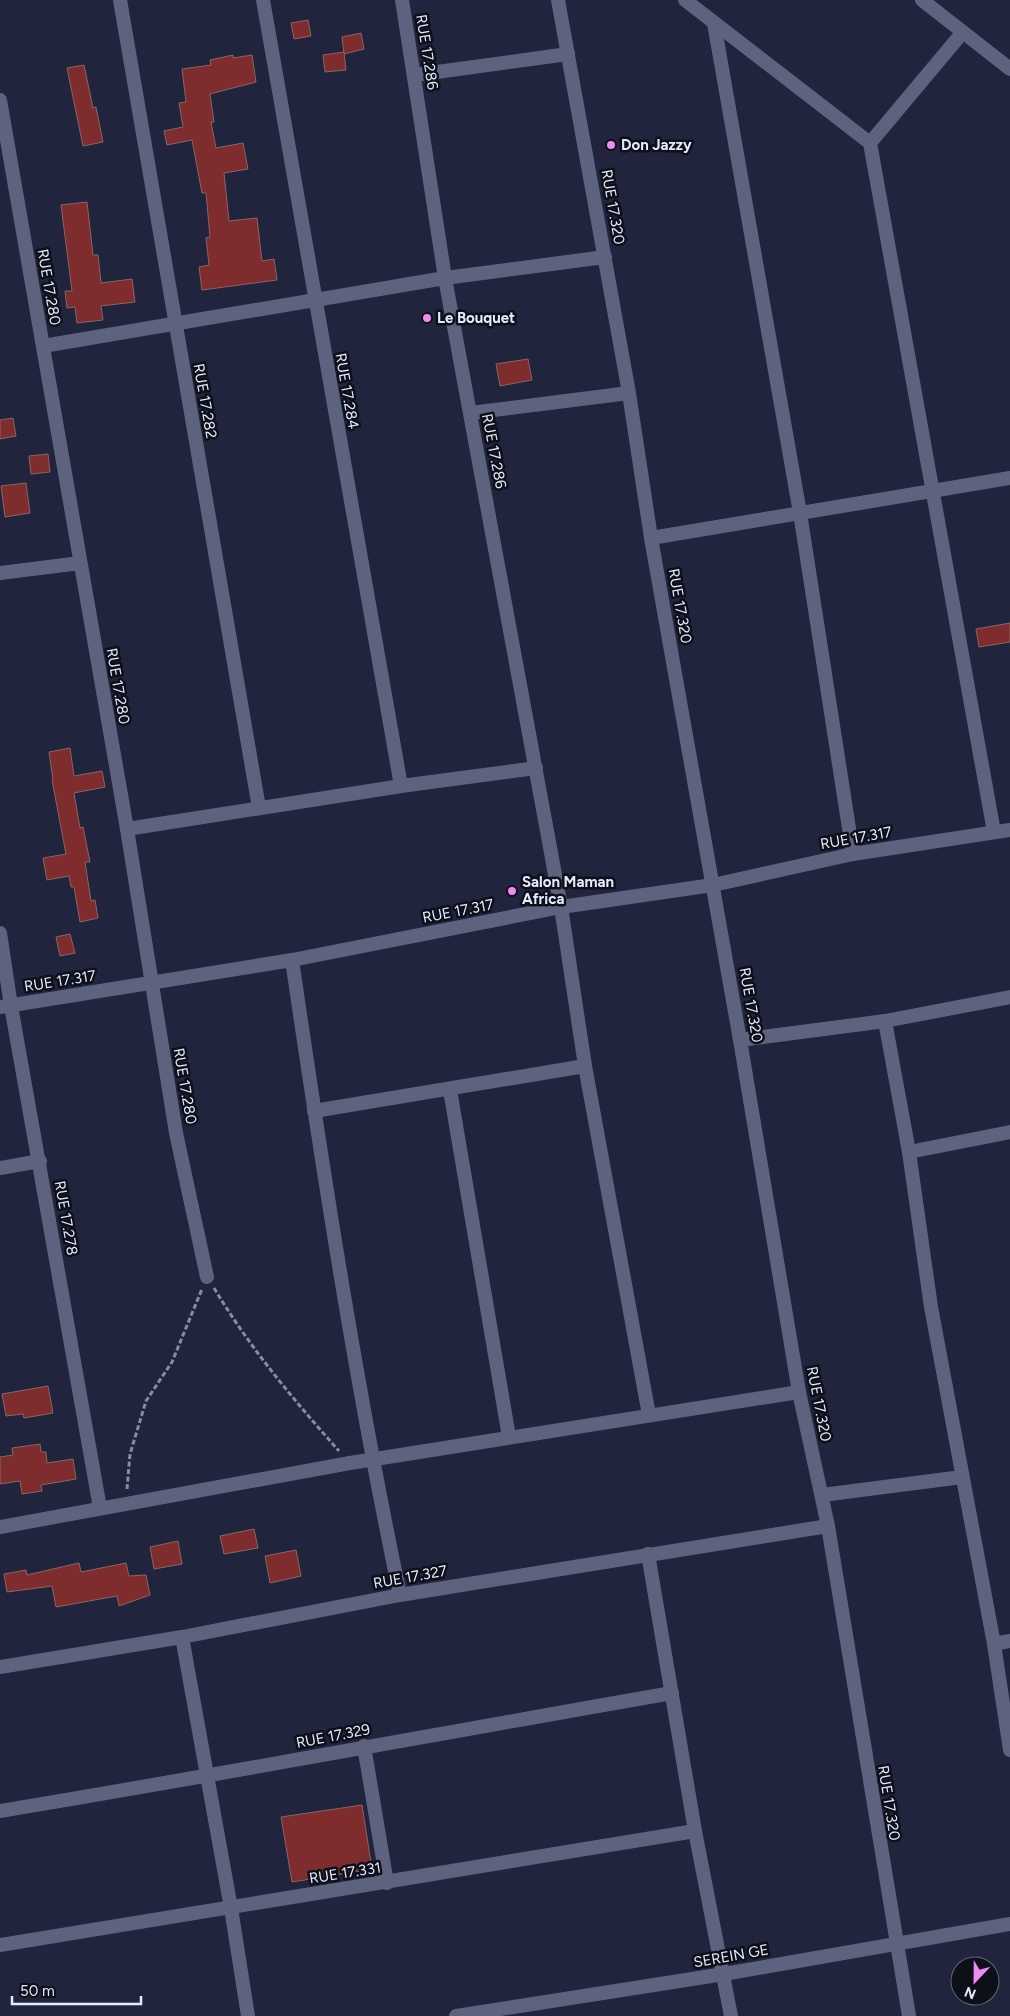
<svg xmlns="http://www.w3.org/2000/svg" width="1010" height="2016" viewBox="0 0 1010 2016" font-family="Figtree,sans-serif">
<rect width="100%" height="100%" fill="#20243d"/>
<g fill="#7e2c2d" stroke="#896663">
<polygon points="308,20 311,36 294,39 291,23"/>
<polygon points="361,33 364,49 344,54 342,37"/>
<polygon points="344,52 346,70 325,72 323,55"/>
<polygon points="233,55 233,58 252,55 256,82 210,94 214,122 211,122 216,148 243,143 248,169 224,173 229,221 257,218 262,261 274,259 277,280 202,290 199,267 209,265 206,238 210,237 206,193 202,193 192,140 167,145 164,131 183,127 179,103 186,102 182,69 211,65 210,60"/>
<polygon points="84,65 93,108 96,107 103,142 83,146 67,68"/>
<polygon points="87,202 93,255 98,255 101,283 132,279 135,302 101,306 103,320 77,323 75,307 67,308 65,291 72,291 61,205"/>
<polygon points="528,359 532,380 500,386 496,364"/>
<polygon points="13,418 16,436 0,439 0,420"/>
<polygon points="48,454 50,472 31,474 29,456"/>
<polygon points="26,483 30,513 5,517 1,486"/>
<polygon points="1010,623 1010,642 979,647 976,629"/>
<polygon points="70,748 74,776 102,771 105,787 74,793 80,828 83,827 90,862 85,862 91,901 95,900 98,918 80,922 74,887 71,887 69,876 47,880 43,858 66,854 52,780 53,780 49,752"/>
<polygon points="70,934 75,953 60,956 56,937"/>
<polygon points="48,1386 53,1413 24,1418 23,1414 6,1416 2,1394"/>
<polygon points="40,1444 41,1452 46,1452 47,1463 73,1459 76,1479 41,1485 42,1491 22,1494 20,1481 0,1484 0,1457 13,1455 12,1448"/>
<polygon points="254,1529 258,1548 224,1554 220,1536"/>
<polygon points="178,1541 182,1564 154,1569 150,1547"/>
<polygon points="296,1550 301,1576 270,1583 265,1556"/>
<polygon points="79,1563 81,1572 126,1563 129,1576 146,1575 150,1595 119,1606 117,1596 56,1607 52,1586 7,1592 4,1574 26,1570 27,1575"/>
<polygon points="362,1805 372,1869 292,1882 281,1817"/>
</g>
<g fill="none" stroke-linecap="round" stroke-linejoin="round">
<g stroke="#888ca1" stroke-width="3" stroke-dasharray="5 2.5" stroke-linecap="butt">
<path d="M214 1288C250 1348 293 1399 339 1451"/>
<polyline points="127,1489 130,1454 146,1401 172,1362 202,1289"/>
</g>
<g stroke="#5d637f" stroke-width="14">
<polyline points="120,0 259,808"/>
<polyline points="263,0 401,786"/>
<polyline points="402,0 445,278 561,907 585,1066 649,1415"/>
<polyline points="685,0 870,143 994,832"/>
<polyline points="922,0 1010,69"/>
<polyline points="714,23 800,513 853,854"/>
<polyline points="415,75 568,54"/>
<polyline points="0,100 127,829 176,1133 207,1277"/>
<polyline points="870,143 963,32"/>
<polyline points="43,346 445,278 605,257"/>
<polyline points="470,413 629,393"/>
<polyline points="651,538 1010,478"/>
<polyline points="0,573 80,563"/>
<polyline points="127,829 401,786 536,768"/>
<polyline points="0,933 11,1006 100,1508"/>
<path d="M292 960C323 1172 356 1385 400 1595"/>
<polyline points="0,1007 292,960 561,907 713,885 853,854 1010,830"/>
<polyline points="885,1021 909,1152 931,1307 994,1644 1010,1750"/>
<polyline points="740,1040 885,1021 1010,997"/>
<polyline points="450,1090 509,1437"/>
<polyline points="314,1111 585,1066"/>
<polyline points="909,1152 1010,1132"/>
<polyline points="0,1168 40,1161"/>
<polyline points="822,1495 962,1477"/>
<polyline points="0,1527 350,1463 799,1392"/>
<polyline points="648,1554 695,1831 731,2016"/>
<polyline points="182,1637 231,1908 248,2016"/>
<polyline points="994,1644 1010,1641"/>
<polyline points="0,1667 182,1637 400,1595 828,1526"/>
<polyline points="364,1746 387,1883"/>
<path d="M0 1811C224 1774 448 1732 672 1693"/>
<polyline points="0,1945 695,1831"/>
</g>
<g stroke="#5d637f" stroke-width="14">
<polyline points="558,0 629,393 651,538 740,1040 799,1392 828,1526 909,2016"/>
<polyline points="456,2016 724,1974 1010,1924"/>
</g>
</g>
<g fill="#f28af3" stroke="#0d0f19" stroke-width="2">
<circle cx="611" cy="145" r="5"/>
<circle cx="427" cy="318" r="5"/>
<circle cx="512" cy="891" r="5"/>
</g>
<g text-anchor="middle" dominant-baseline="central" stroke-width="5" stroke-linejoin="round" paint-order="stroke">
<g font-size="15" fill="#e6eafb" stroke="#0d0f19">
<text transform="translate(427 52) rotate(81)">RUE 17.286</text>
<text transform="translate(613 207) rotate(80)">RUE 17.320</text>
<text transform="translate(49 287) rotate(80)">RUE 17.280</text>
<text transform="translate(347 391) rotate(80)">RUE 17.284</text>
<text transform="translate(205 401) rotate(80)">RUE 17.282</text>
<text transform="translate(494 451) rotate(79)">RUE 17.286</text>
<text transform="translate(680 606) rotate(80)">RUE 17.320</text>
<text transform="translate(118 686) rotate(80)">RUE 17.280</text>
<text transform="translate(856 838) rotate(-10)">RUE 17.317</text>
<text transform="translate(458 911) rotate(-11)">RUE 17.317</text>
<text transform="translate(60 981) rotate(-9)">RUE 17.317</text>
<text transform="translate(751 1005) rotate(80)">RUE 17.320</text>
<text transform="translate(185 1086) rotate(80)">RUE 17.280</text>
<text transform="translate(66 1218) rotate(80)">RUE 17.278</text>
<text transform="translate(819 1404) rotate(79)">RUE 17.320</text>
<text transform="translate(410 1577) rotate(-10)">RUE 17.327</text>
<text transform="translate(333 1736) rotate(-11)">RUE 17.329</text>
<text transform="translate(889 1803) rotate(81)">RUE 17.320</text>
<text transform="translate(345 1873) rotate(-9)">RUE 17.331</text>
<text transform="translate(731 1956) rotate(-10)">SEREIN GE</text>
</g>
<g font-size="15" font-weight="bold" fill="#e6eafb" stroke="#0d0f19" text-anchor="start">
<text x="621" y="145">Don Jazzy</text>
<text x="437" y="318">Le Bouquet</text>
<text x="522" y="882">Salon Maman<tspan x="522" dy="17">Africa</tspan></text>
</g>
</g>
<g transform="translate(975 1981) rotate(202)"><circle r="24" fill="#0d0f19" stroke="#646773"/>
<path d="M0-4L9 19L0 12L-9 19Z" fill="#f28af3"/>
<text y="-8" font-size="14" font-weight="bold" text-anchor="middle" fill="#e6eafb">N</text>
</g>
<path d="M12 1996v8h129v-8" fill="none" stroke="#e6eafb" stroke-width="2.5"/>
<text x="20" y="1996" font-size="15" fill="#e6eafb" stroke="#0d0f19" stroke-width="4" paint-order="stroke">50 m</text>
</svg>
